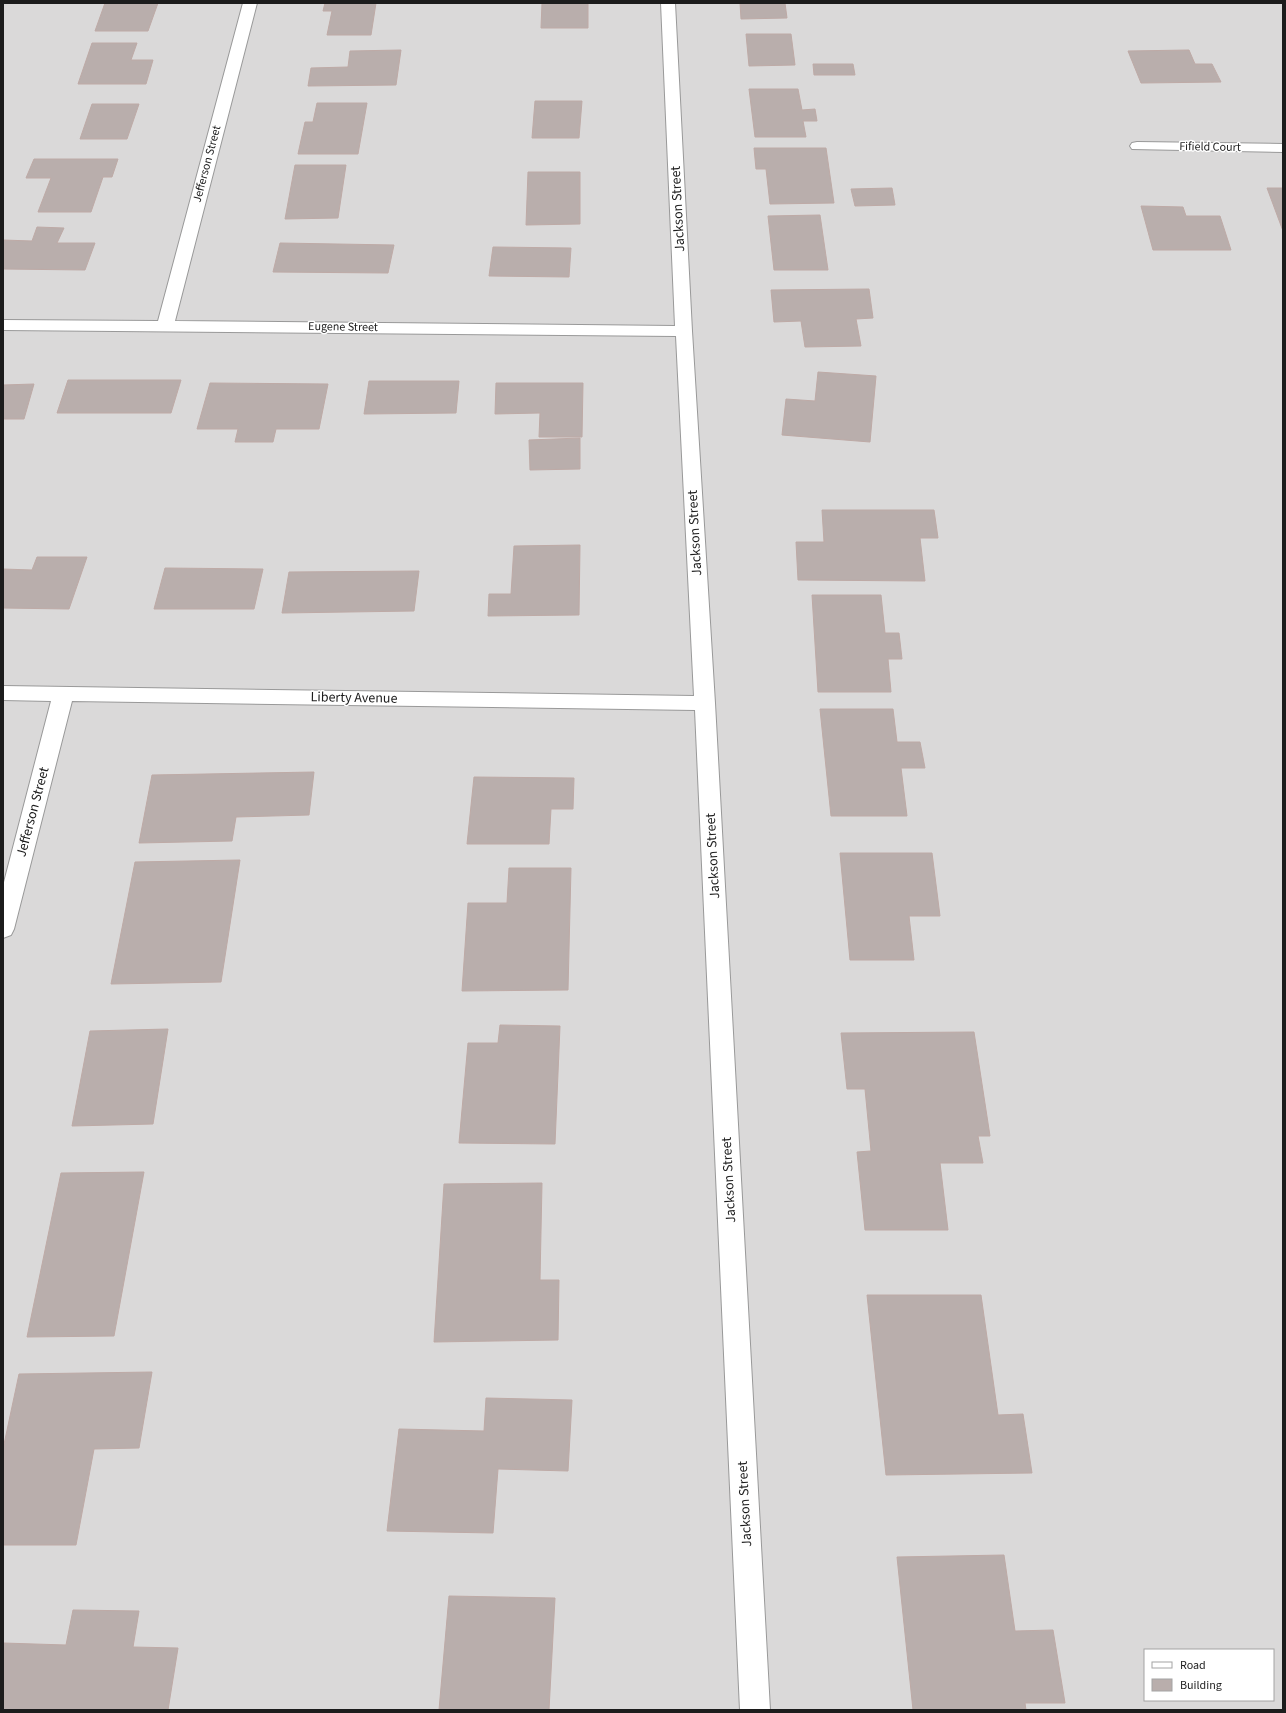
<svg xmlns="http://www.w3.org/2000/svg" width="1286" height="1713" viewBox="0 0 1286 1713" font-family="'Source Sans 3',sans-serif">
<rect width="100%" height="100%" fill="#ede7e2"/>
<path fill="#dad9d9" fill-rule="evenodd" d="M3 3H1283V1710H3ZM1145 1650H1273V1700H1145Z"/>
<g fill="#b9aeac" stroke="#beaaa6">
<polygon points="105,3 158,3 148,31 95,31"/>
<polygon points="325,3 376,3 371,35 327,35 332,11 323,11"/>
<polygon points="542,3 588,3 588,28 541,28"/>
<polygon points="740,3 785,3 787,18 741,19"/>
<polygon points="746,34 791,34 795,65 749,66"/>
<polygon points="92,43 137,43 131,60 153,60 146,84 78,84"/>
<polygon points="401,50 396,85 308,86 311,68 348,67 350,51"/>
<polygon points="1189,50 1195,64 1212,64 1221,82 1141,83 1128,51"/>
<polygon points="813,64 853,64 855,75 814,75"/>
<polygon points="749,89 798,89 802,110 815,109 817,121 803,121 806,137 755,137"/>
<polygon points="535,101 582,101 579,138 532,138"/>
<polygon points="317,103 367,103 358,154 298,154 305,122 313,122"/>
<polygon points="92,104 139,104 127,139 80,139"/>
<polygon points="754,148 826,148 834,203 770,204 766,169 756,169"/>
<polygon points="34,159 118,159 112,177 103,177 91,212 38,212 51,178 26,178"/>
<polygon points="295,165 346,165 338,218 285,219"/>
<polygon points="528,172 580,172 580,224 526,225"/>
<polygon points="892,188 895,205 855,206 851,189"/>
<polygon points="1267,188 1283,188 1283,231"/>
<polygon points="1141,206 1183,207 1186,216 1220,216 1231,250 1153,250"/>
<polygon points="820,215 828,270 774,270 768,216"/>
<polygon points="37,227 64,228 57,243 95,243 85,270 3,269 3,240 32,241"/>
<polygon points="280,243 394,245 388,273 273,272"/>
<polygon points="493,247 571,248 569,277 489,276"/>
<polygon points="869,289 873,318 856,319 861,346 805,347 801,321 774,322 771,290"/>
<polygon points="818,372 876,376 870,442 782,435 786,399 815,401"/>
<polygon points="68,380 181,380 171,413 57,413"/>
<polygon points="369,381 459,381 456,413 364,414"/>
<polygon points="210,383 328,384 319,429 276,429 273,442 235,442 238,429 197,429"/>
<polygon points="496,383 583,383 582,437 539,437 540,413 495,414"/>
<polygon points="34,384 24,419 3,419 3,385"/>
<polygon points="580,438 580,469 530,470 529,440"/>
<polygon points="822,510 934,510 938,538 920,538 925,581 798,580 796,542 824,542"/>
<polygon points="580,545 579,615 488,616 489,594 511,594 514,546"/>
<polygon points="37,557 87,557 69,609 3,608 3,569 32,570"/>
<polygon points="165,568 263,569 254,609 154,609"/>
<polygon points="419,571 414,611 282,613 289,572"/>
<polygon points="812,595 881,595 885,633 899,633 902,659 888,659 891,692 818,692"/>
<polygon points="820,709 893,709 897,742 920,742 925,768 901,768 907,816 831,816"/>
<polygon points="314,772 309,815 236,817 232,841 139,843 152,775"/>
<polygon points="474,777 574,778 573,809 551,809 549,844 467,844"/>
<polygon points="840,853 932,853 940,916 909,916 914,960 850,960"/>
<polygon points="240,860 221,982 111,984 135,862"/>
<polygon points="509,868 571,868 568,990 462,991 468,903 507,903"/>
<polygon points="500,1025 560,1026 555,1144 459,1143 468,1043 498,1043"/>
<polygon points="168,1029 153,1124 72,1126 90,1031"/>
<polygon points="974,1032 990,1136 978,1136 983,1163 940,1163 948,1230 865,1230 857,1152 871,1151 865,1089 847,1089 841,1033"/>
<polygon points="144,1172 114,1336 27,1337 61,1173"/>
<polygon points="542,1183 540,1280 559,1280 558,1340 434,1342 444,1184"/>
<polygon points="867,1295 981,1295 998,1415 1023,1414 1032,1473 886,1475"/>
<polygon points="152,1372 139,1448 94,1449 76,1545 3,1545 3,1449 19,1374"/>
<polygon points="486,1398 572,1400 568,1471 498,1469 493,1533 387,1531 399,1429 484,1431"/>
<polygon points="1004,1555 1015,1631 1053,1630 1065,1703 1025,1703 1026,1710 913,1710 897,1557"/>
<polygon points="449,1596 555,1598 549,1710 439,1710"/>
<polygon points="73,1610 139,1611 133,1647 178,1648 168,1710 3,1710 3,1643 66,1645"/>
</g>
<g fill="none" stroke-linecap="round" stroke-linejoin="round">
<g stroke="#999" stroke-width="2">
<g id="minor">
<polygon points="243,3 257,3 175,321 675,326 661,3 675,3 692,331 715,703 770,1710 740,1710 695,710 72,701 14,929 11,935 3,938 3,886 51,701 3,700 3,686 694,696 676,336 3,330 3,320 158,321"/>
<polygon points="1137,142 1283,144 1283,152 1132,149 1130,146 1132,143"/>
</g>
</g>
<use href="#minor" fill="#fff" fill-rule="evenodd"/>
</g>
<g text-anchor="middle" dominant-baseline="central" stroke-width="3" stroke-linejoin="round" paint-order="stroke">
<g font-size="12" fill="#1c1c1c" stroke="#fff">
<text transform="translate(1210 147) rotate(1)">Fifield Court</text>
<text transform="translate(207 164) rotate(-75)">Jefferson Street</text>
<text transform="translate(343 327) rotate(1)">Eugene Street</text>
</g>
<g font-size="14" fill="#1c1c1c" stroke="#fff">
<text transform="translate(678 209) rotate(-93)">Jackson Street</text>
<text transform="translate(695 533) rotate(-93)">Jackson Street</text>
<text transform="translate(354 698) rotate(1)">Liberty Avenue</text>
<text transform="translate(33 812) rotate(-75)">Jefferson Street</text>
<text transform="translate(713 856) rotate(-93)">Jackson Street</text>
<text transform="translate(729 1180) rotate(-93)">Jackson Street</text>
<text transform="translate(745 1504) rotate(-93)">Jackson Street</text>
</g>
</g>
<rect width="1286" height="1713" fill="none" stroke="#1c1c1c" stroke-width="8"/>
<rect x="1144" y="1649" width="130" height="52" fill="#ffffff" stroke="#a4a4a4"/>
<rect x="1152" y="1662" width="20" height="6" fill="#ffffff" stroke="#a4a4a4"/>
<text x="1180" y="1669" font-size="12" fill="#1c1c1c">Road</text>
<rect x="1152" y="1679" width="20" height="12" fill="#b9aeac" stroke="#a4a4a4"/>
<text x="1180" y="1689" font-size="12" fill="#1c1c1c">Building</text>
</svg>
